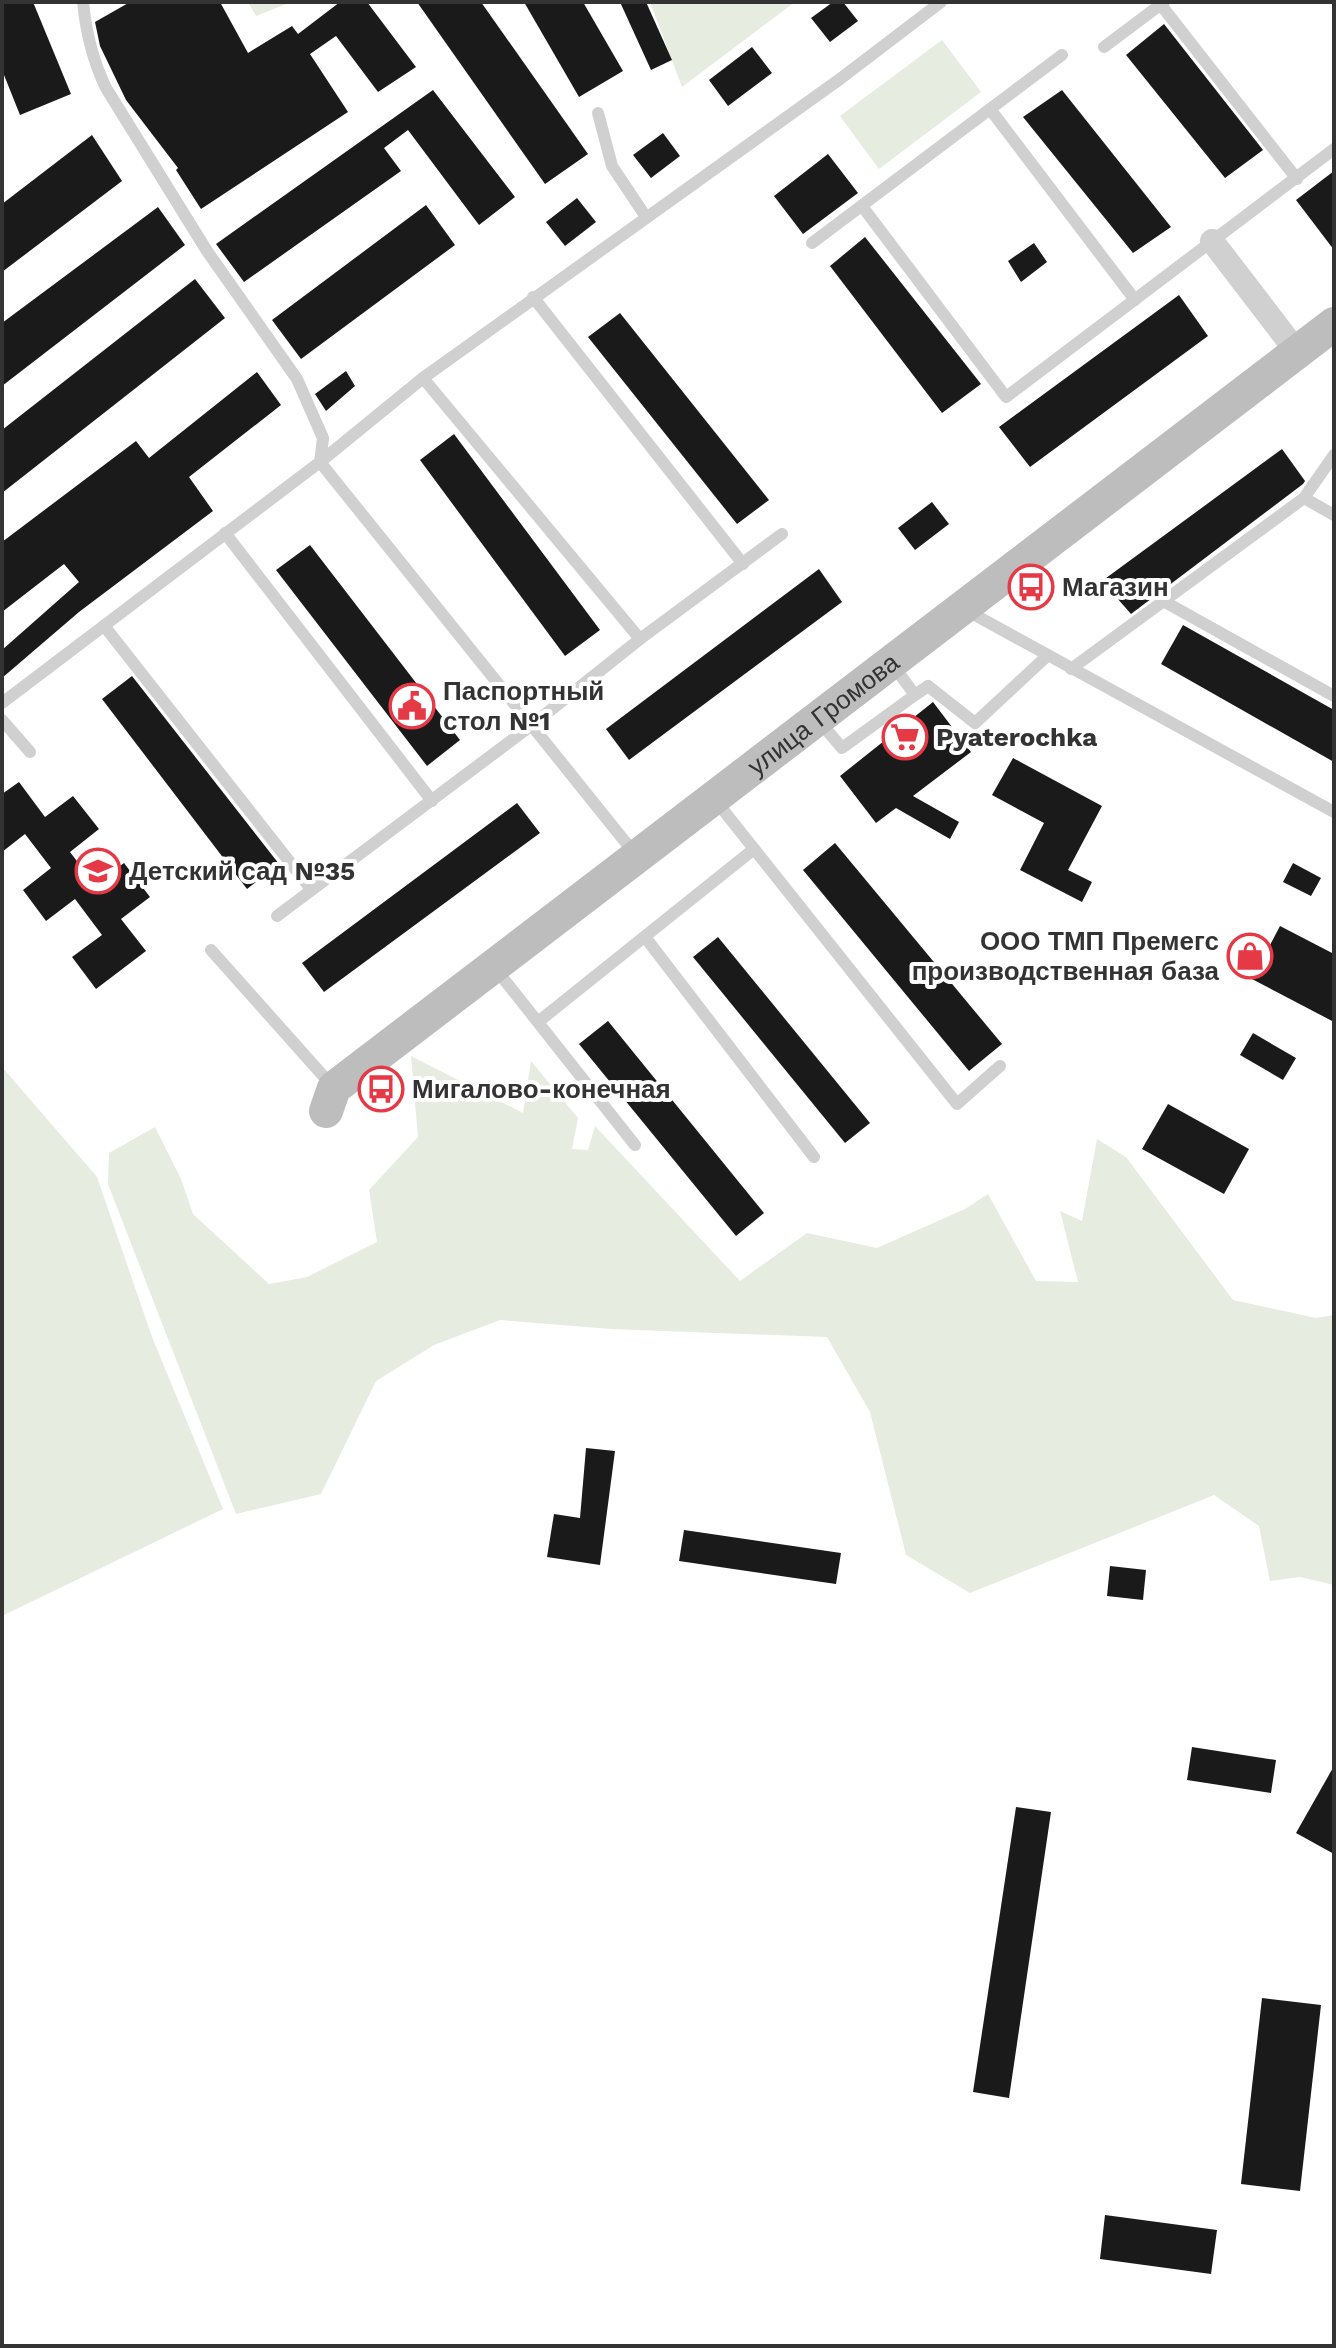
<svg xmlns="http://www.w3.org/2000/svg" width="1336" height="2348" viewBox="0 0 1336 2348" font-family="'Work Sans',sans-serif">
<rect width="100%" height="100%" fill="#fff"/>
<g fill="#e6ecdf">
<polygon points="248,2 291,2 256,16"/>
<polygon points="650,2 795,2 682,87"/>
<polygon points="942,40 981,92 879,169 840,116"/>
<polygon points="411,1056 523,1113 531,1061 578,1118 572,1149 588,1150 595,1126 740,1281 807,1233 877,1248 965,1209 988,1194 1036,1281 1078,1282 1060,1211 1082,1221 1097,1139 1126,1157 1233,1300 1316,1318 1334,1315 1334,1585 1300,1577 1270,1581 1259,1526 1214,1495 970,1593 906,1555 870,1412 827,1337 611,1329 500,1320 434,1345 376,1381 321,1494 236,1514 108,1184 109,1153 155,1127 181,1179 193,1214 269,1284 307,1277 377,1242 369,1190 418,1137"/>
<polygon points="2,1067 97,1177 152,1337 223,1509 2,1616"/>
</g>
<g fill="#1a1a1a">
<polygon points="2,2 33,2 71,94 20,115 2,70"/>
<polygon points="130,2 220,2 248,53 292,26 298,34 340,2 367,2 416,67 378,92 336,36 310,54 348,112 201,209 176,170 178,168 126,100 100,46 95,22"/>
<polygon points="417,2 481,2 588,154 545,184"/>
<polygon points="524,2 583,2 623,71 579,97"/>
<polygon points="620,2 646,2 672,60 651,70"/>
<polygon points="833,2 843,2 858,21 830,42 811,18"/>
<polygon points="1164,24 1263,150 1225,178 1126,55"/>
<polygon points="752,47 772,73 728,106 709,80"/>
<polygon points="433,90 515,197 479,225 408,130 384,148 401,171 244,282 216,244"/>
<polygon points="1062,90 1171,227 1133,253 1023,117"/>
<polygon points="663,133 680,156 651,178 633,155"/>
<polygon points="92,135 122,181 2,272 2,204"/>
<polygon points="828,154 858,193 803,234 774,196"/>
<polygon points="1334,171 1334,250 1296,200"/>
<polygon points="577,198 596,222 565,246 546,222"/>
<polygon points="426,205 455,245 301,359 272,320"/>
<polygon points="158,207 185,245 2,386 2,323"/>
<polygon points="865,237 981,384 942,413 830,266"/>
<polygon points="1034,243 1047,262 1021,282 1008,261"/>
<polygon points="195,279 225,318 2,493 2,430"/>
<polygon points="1179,295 1208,336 1030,467 999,427"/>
<polygon points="620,313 769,500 737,524 588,337"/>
<polygon points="346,371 355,386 326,411 315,394"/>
<polygon points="257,372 281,405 189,477 213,511 79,612 2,678 2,650 79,582 64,564 2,612 2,542 136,441 149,458"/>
<polygon points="454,434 600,630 565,656 420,460"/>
<polygon points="1282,449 1305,481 1303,484 1131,614 1102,581"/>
<polygon points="932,502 949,524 915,550 898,528"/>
<polygon points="310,545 460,740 427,766 276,570"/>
<polygon points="819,569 842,602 629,760 606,729"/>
<polygon points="1183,625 1334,710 1334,762 1161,664"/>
<polygon points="132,676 279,864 247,889 102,699"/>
<polygon points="933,702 971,752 913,796 959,822 950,839 896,808 876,823 840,776"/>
<polygon points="1013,758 1102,806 1068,870 1092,882 1082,902 1020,870 1044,823 992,795"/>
<polygon points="19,782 45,817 73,796 99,829 70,852 95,885 124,863 150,897 121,919 146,951 96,989 72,957 102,935 75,899 46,921 23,890 51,868 25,834 2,852 2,794"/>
<polygon points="517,803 540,833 324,992 302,963"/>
<polygon points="835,843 1002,1044 969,1071 803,870"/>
<polygon points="1293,863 1321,878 1311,896 1283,882"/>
<polygon points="1280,926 1334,954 1334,1022 1252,979"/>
<polygon points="718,937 870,1123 845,1143 693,957"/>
<polygon points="608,1021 764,1213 736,1236 579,1044"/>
<polygon points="1253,1033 1296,1058 1283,1080 1240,1055"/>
<polygon points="1168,1104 1249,1149 1224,1194 1142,1149"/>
<polygon points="586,1448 615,1451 600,1565 547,1557 554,1514 580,1518"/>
<polygon points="684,1530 841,1553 836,1584 679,1561"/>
<polygon points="1110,1566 1146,1570 1143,1600 1107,1596"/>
<polygon points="1192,1747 1276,1760 1271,1793 1187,1780"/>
<polygon points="1334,1766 1334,1854 1296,1833"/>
<polygon points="1016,1807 1051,1812 1009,2098 973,2092"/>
<polygon points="1262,1998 1321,2005 1300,2191 1241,2184"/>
<polygon points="1105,2215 1217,2230 1211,2274 1100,2259"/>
</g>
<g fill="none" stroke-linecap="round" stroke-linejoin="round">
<g stroke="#d0d0d0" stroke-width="12">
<path d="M83 2C86 33 92 59 106 88L207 251 297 379 323 438 320 462 635 854"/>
<polyline points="1161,5 1297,179"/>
<polyline points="1104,47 1164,2"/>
<polyline points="990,109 1135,300"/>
<polyline points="598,113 612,166 646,217"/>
<polyline points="862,206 1006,397 1334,149"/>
<polyline points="812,243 1062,55"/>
<polyline points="533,297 743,564"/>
<polyline points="423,378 640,639"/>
<polyline points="1334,455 1304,498 1334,515"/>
<polyline points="225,533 432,801"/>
<polyline points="1165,602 1334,696"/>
<polyline points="964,609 1334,812"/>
<polyline points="105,627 311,889"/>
<polyline points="1071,669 1304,498"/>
<polyline points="915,695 928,686 975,723 1047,656"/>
<polyline points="2,703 320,462 423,378 840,79 941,2"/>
<polyline points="2,720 30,752"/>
<polyline points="819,721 842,748 915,695 892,664"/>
<polyline points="716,801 957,1104 1000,1066"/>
<polyline points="277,916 532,725 640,639 782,534"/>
<polyline points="645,937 814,1157"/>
<polyline points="211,950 334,1088"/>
<polyline points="495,968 635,1145"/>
<polyline points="538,1022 754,849"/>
</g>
<polyline stroke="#d0d0d0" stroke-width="24" points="1212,241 1297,352"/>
<path stroke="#bdbdbd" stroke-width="34" id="s1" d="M326 1111 334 1088 1334 324"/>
</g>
<defs>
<g id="bus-ring" transform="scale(2.3)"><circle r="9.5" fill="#fff" stroke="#e63946" stroke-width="1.5"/><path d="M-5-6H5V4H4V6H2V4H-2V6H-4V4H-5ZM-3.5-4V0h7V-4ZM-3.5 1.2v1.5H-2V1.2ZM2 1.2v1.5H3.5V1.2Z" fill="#e63946"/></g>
<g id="civic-ring" transform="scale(2.3)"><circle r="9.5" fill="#fff" stroke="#e63946" stroke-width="1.5"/><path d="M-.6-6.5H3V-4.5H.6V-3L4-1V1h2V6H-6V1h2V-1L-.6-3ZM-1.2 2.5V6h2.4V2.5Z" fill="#e63946"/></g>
<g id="supermarket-ring" transform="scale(2.3)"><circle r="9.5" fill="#fff" stroke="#e63946" stroke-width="1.5"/><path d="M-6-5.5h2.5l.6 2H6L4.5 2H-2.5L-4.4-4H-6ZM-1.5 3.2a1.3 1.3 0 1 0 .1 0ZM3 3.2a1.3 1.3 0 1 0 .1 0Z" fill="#e63946"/></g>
<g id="school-ring" transform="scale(2.3)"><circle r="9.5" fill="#fff" stroke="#e63946" stroke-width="1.5"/><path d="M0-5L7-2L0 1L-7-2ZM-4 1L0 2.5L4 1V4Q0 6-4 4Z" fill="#e63946"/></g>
<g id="shop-ring" transform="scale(2.3)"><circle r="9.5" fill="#fff" stroke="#e63946" stroke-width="1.5"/><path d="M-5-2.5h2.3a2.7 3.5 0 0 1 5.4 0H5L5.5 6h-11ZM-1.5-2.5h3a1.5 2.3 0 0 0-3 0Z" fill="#e63946"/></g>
</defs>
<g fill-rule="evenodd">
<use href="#bus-ring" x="1031" y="587"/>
<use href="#civic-ring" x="412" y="706"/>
<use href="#supermarket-ring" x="905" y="737"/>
<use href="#school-ring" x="98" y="871"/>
<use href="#shop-ring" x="1250" y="956"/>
<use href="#bus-ring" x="381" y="1089"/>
</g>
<g text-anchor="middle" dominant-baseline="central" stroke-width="8" stroke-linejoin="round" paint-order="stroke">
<g font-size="26" font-weight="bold" fill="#333" stroke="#fff" text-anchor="start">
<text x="1062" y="587">Магазин</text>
<text x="443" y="691">Паспортный<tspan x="443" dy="30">стол №1</tspan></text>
<text x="936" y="737">Pyaterochka</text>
<text x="129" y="871">Детский сад №35</text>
<text x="1219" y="941" text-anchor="end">ООО ТМП Премегс<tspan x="1219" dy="30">производственная база</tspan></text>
<text x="412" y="1089">Мигалово-конечная</text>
</g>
<g font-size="26" fill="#333" stroke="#fff">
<text stroke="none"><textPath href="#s1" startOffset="640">улица Громова</textPath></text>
</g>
</g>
<rect width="1336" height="2348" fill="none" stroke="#333333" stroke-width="8"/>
</svg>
